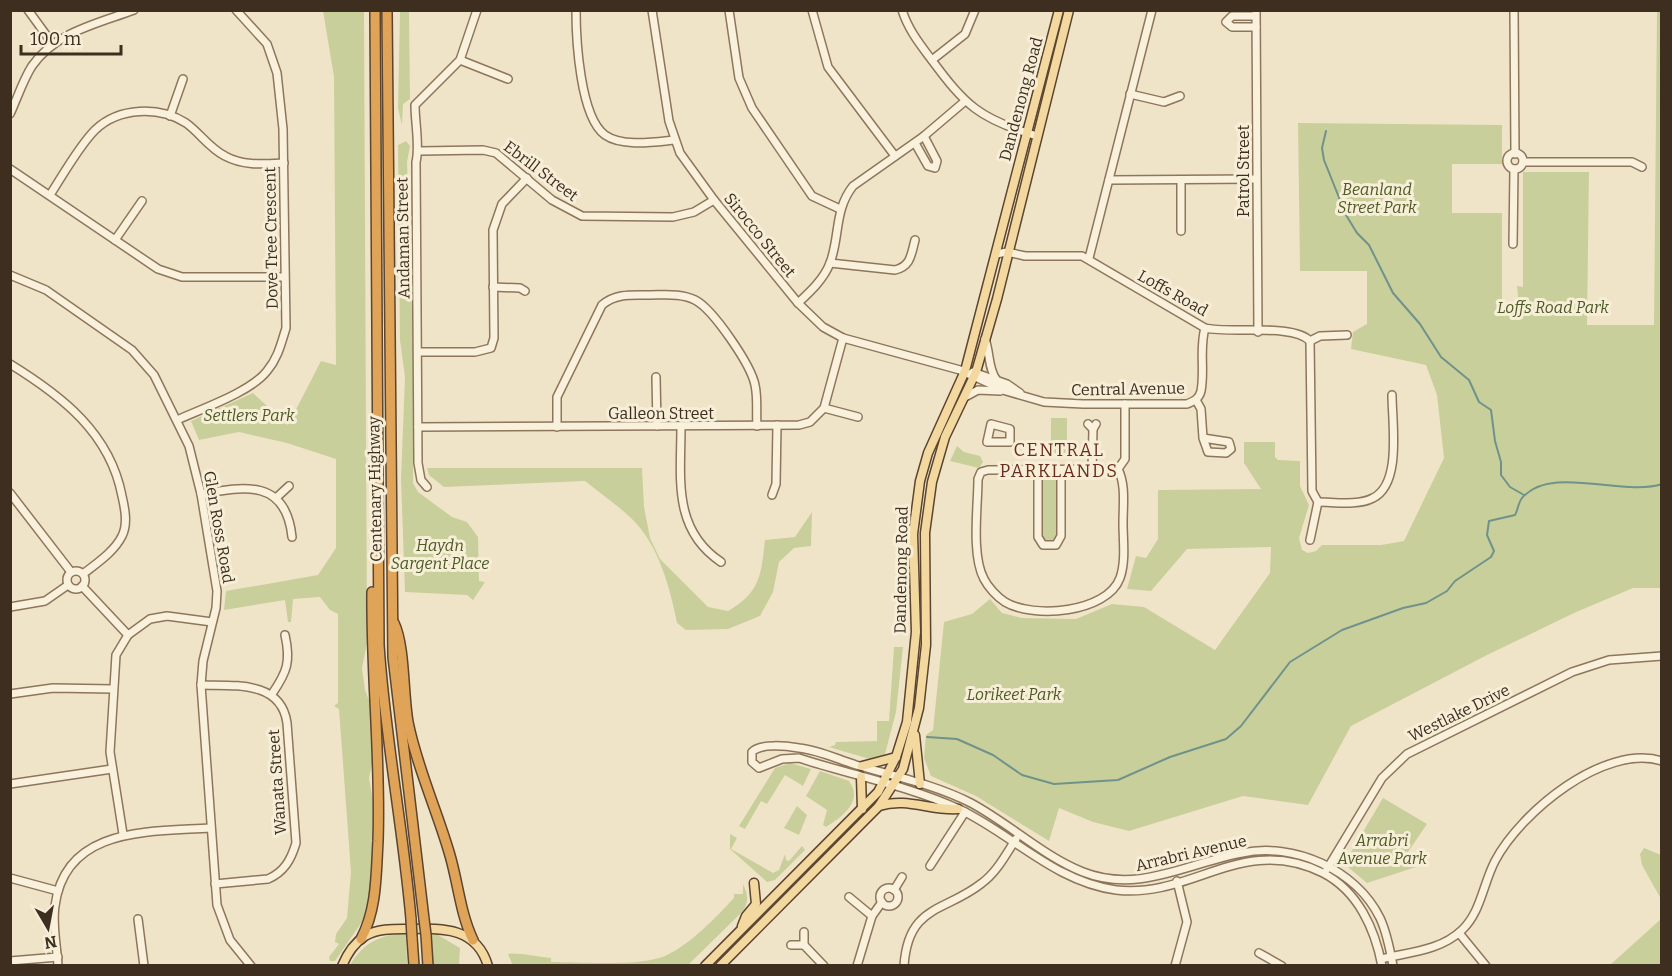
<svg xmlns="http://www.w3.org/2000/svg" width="1672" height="976" viewBox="0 0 1672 976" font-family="Bitter,serif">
<rect width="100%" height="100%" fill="#f0e4c8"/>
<g fill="#c9cf9b">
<polygon points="323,11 364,11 367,643 362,668 365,690 370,703 373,760 369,778 374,806 372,891 368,913 335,961 330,961 329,957 339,944 335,942 336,934 347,918 351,872 339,709 334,706 338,703 338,614 330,610 320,597 293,599 291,622 288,622 285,600 224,610 226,591 318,575 336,548 336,459 287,443 239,432 199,440 191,421 253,393 288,425 321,361 336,365 334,77"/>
<polygon points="400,11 409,11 410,99 403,104 402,125 398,108"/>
<polygon points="1657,11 1662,11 1661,588 1633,588 1574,613 1487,655 1351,726 1308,805 1243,796 1129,831 1093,822 1059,808 1049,841 976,796 931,776 924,758 926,735 933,730 944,622 972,614 990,599 1002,613 1022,618 1076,619 1112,604 1144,607 1215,650 1270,573 1271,547 1187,549 1151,591 1127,589 1136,556 1146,558 1158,539 1158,490 1261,489 1244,463 1244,442 1275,442 1275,457 1278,460 1300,461 1300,486 1309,505 1299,538 1302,550 1308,553 1316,551 1322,545 1381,545 1404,541 1444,458 1437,395 1426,365 1351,349 1353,332 1367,324 1367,271 1300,271 1298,123 1502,125 1502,164 1452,164 1452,213 1502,213 1502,302 1515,302 1518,296 1517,286 1523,287 1523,172 1589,172 1587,325 1654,325"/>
<polygon points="406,141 410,146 407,162 413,342 413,483 418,492 452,517 467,522 478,537 479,581 485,582 473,600 467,595 405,592 401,479 405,377 400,340 398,145"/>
<rect x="1051" y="418" width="16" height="35"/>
<polygon points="957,446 964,452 980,456 983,462 979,468 950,461"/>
<path d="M427 468H642L644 507 650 538 660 559 708 607 728 611C761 592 761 574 765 540L795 537 812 512 811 546 794 548 779 562 773 592 760 616 728 629 686 630 677 623C670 588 659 546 633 520 619 506 601 494 585 481L444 487 429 475Z"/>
<polygon points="1051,472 1058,478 1058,536 1054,542 1047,542 1042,536 1041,478 1045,474"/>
<polygon points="894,647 903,647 896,712 885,754 873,760 829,747 835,745 836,742 877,741 877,721 889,721"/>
<polygon points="790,763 811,769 803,786 785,775 767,804 761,801 745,829 739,826 775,768"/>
<path d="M820 771 849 781C864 801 842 817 826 827L823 825 827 810 806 796Z"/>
<polygon points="1383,798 1427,824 1408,852 1416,867 1367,883 1348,867 1347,859"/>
<polygon points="797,806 807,815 799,835 784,828"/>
<polygon points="730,834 737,838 731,849 773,873 779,870 785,854 786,860 789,861 802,846 805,850 775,880 767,882 730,849"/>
<polygon points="1644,848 1661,855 1661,899 1642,865 1640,854"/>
<path d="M743 884C748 895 749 901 743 911L688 965 513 966 508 954C516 952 540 957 551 958V962C580 962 643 967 667 955 692 943 715 918 734 898V894H743Z"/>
<polygon points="1661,919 1661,965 1610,965"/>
<path d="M406 933 407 965H350C364 942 380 935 406 933Z"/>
<polygon points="429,933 438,935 460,948 459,965 431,965"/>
</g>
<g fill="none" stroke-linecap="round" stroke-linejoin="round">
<g stroke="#6f938a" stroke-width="2">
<polyline points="1326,131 1322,148 1324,160 1346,215 1357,233 1369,245 1393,293 1420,324 1441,357 1469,380 1479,402 1491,410 1495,441 1501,462 1501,475 1510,487 1524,495"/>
<path d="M927 737 957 739 993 755 1022 775 1054 784 1118 780 1170 757 1226 739 1241 726 1290 662 1342 630 1403 608 1426 603 1447 591 1455 581 1491 557 1494 551 1487 535 1489 521 1515 515C1518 510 1518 503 1522 498 1551 464 1623 497 1662 484"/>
</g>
<g stroke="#8d765c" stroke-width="10">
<g id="minor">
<polyline points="28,10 52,43"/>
<path d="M576 10C576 39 580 117 605 135 622 147 654 142 674 140"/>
<path d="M652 10 669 121 680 153 714 200 798 303 823 327 843 338 960 370 1006 391 1044 402 1083 404H1187C1194 401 1199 399 1201 391 1205 370 1199 349 1205 328"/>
<polyline points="729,10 739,78 752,108 812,196 840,209"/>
<polyline points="812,10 828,67 895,156"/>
<path d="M902 10C908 29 919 43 931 59 965 105 979 119 1037 136"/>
<polyline points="1256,10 1258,332"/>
<polyline points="1514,10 1515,154"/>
<polyline points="1255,16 1232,16 1226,22 1232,27 1256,27"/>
<polyline points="460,60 508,79"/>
<polyline points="932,60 965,34 975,10"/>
<polyline points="1130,94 1164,102 1180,96"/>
<path d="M10 114C17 99 23 80 32 66 56 32 96 24 134 10"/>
<polyline points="170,116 183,79"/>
<polyline points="915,143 928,166 935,168 937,161 924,136"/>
<polyline points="420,151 483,150 496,153 552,200 582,216 673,217 694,212 714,200"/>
<circle cx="1515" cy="161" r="8"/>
<polyline points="1523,162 1632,162 1642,167"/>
<polyline points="10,169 158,269 182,277 284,277"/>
<polyline points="1109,180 1256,179"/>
<path d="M50 195C63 175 79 146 95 130 119 107 159 106 186 123 200 133 209 148 225 156 243 166 264 164 284 163"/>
<polyline points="1181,231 1181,180"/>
<polyline points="115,240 142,201"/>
<polyline points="1513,244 1514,169"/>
<path d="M996 254 1007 252 1025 256H1082L1205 328C1231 334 1293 323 1310 341L1320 336 1347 335"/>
<polyline points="1089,258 1152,10"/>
<path d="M830 263 895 270C911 266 911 255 915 240"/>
<polyline points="10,275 46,290 132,350 154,375 189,446 201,494 217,591 216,608 203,661 201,685 217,905 230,940 251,966"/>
<polyline points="493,287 520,288 525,291"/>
<path d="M798 303C810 292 824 279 830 263 840 237 834 210 853 186L924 136 964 102"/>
<path d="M985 339C990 352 988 368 996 379"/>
<polyline points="1310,341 1312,491 1318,502 1310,540"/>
<polyline points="418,352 475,352 491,348 494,338 493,230 502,204 527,178"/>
<path d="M10 364C62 396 110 433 122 496 125 509 128 524 122 536 114 552 97 563 83 574"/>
<polyline points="973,372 1007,384 1020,393"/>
<polyline points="656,377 657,426"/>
<polyline points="965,397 978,390 1000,391"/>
<polyline points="1196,400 1201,409 1203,438 1229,442 1231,449 1226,453 1208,452 1203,438"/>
<polyline points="824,408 858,417"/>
<path d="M177 420C201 409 251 392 267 371 278 358 281 344 286 328L283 129 277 73 267 44 236 10"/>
<polygon points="991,424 1010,429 1010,442 987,442"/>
<polyline points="1088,424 1093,429 1096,424"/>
<path d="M681 426C681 478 672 529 721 562"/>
<polyline points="418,427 799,425 810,422 824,408 843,338"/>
<path d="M557 427V397L602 305C616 293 632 295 650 295 665 295 681 293 695 300 713 309 751 365 755 385 758 398 756 413 757 426"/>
<path d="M1118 469 988 470 981 472 978 479C978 506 971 555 984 579 988 587 997 597 1005 602 1033 619 1107 613 1120 578 1126 561 1123 540 1123 523 1123 505 1126 485 1118 469L1125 459V404"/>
<polyline points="1038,470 1038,537 1043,545 1056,545 1061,536 1061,470"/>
<polyline points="1092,470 1093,429"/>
<path d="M427 487 421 480 418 463 416 162C420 147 415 123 415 105L460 60 477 10"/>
<polyline points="10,493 71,572"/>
<path d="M201 494C245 486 286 479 292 537"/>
<polyline points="772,495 776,484 777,425"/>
<polyline points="276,498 289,486"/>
<path d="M1318 502C1334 502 1358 506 1373 498 1402 484 1392 423 1392 395"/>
<circle cx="76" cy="580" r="9"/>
<polyline points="82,586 128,635"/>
<polyline points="10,607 45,601 68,585"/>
<path d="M201 685C233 686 281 680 287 723L296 843C291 860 284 872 268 879L215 884"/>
<polyline points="10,694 53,688 113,689"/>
<path d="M272 694C287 672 291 662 285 635"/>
<polyline points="10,784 112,769"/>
<polyline points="123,834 110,752 116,655 128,635 150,619 167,616 212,622"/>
<polyline points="930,866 965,812"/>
<polyline points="1327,869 1382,778 1407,754 1572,672 1609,660 1662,656"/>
<polyline points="10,878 58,891"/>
<circle cx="889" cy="897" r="9"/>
<polyline points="894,890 902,877"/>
<polyline points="849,897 872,916"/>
<polyline points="138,919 144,966"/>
<polyline points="1459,933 1486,966"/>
<polyline points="791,945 804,945 804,932"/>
<polyline points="804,945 824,966"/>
<polyline points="1259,953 1282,966"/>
<path d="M1381 959C1409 952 1440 951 1462 930 1481 912 1483 884 1495 861 1520 813 1604 743 1662 761"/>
<polyline points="10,961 58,957"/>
<path d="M58 966C57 946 52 925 55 906 65 826 151 832 210 828"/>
<polyline points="857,966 872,916 882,902"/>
<path d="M904 966C908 904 946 912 982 883 997 872 1006 854 1016 839"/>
<polyline points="1175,966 1187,922 1177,881"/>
<path d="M1382 966C1375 929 1358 891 1323 873 1242 833 1192 899 1116 890 1055 882 1012 834 959 809 909 786 851 775 799 758L782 759 759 768 752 762V752C760 743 787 746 799 748 818 750 837 759 856 765 894 776 936 785 971 803 1010 824 1043 856 1083 872 1139 894 1187 863 1242 853 1293 842 1356 869 1380 918 1387 933 1390 949 1393 966"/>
</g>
</g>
<g stroke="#5b4430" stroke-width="11">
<g id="major">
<polyline points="915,735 920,784"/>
<polyline points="862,766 896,757"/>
<polyline points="861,777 862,809"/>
<path d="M879 806C907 797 930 811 958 809"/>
<polyline points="742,926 746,916 756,904 754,883"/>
<path d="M342 966C347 954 354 943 365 936 379 928 395 929 411 929 444 928 477 928 488 966"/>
<polyline points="705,966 878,792 896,757 907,722 916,632 913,534 920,481 928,453 965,371 1059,10"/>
<polyline points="720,966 879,806 903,769 919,708 926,645 925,533 932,482 945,437 976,372 997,299 1069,10"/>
</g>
</g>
<g stroke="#5b4430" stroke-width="12">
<g id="highway">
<path d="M375 10 379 645C385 737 403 827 411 919"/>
<polyline points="387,10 393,657 424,919"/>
<path d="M394 623C405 646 403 694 408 722 417 767 436 808 449 852 458 881 460 913 473 940"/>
<polyline points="426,935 428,966"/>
<polyline points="412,937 414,966"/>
<path d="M361 939C377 909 376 875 378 841 381 758 371 675 372 592"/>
</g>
</g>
<use href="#minor" stroke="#faf1dc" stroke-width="7"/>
<use href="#major" stroke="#f3d9a0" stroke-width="8"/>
<use href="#highway" stroke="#e0a458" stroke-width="9"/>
<g stroke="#5b4430" stroke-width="12" stroke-linecap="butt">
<g id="highway-bridge">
<polyline points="411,919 412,937"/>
<polyline points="424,919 426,935"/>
</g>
</g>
<use href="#highway-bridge" stroke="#e0a458" stroke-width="9"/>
</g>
<g text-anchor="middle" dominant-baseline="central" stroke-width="6" stroke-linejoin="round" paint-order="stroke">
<g font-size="16" fill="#3d2e20" stroke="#f7eed8">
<text transform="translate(1021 99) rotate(-75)">Dandenong Road</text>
<text transform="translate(541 171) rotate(37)">Ebrill Street</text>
<text transform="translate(1243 171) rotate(-90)">Patrol Street</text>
<text transform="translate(760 235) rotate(51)">Sirocco Street</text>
<text transform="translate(271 238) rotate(-91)">Dove Tree Crescent</text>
<text transform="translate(403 238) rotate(-91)">Andaman Street</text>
<text transform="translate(1173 293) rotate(29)">Loffs Road</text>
<text transform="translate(1128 389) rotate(-1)">Central Avenue</text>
<text x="661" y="413">Galleon Street</text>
<text transform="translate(375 489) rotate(-91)">Centenary Highway</text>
<text transform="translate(219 527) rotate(80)">Glen Ross Road</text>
<text transform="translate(901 570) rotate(-89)">Dandenong Road</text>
<text transform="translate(1459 713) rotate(-26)">Westlake Drive</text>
<text transform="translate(277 782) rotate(-94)">Wanata Street</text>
<text transform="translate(1191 853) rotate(-13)">Arrabri Avenue</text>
</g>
<g font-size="16" font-style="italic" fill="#4d5a26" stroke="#f7eed8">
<text x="1377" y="189">Beanland<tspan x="1377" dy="18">Street Park</tspan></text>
<text x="1553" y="307">Loffs Road Park</text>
<text x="249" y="415">Settlers Park</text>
<text x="440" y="545">Haydn<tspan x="440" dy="18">Sargent Place</tspan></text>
<text x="1014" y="694">Lorikeet Park</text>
<text x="1382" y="840">Arrabri<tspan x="1382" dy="18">Avenue Park</tspan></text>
</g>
<g font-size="18" letter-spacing="1.5" fill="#6b2e1e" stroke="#f7eed8">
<text x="1059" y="450">CENTRAL<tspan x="1059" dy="21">PARKLANDS</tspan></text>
</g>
</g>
<rect width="1672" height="976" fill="none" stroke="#3d2e20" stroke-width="24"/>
<g transform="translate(48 928) rotate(170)" stroke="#f7eed8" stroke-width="4.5" paint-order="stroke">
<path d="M0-4.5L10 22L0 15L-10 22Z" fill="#3d2e20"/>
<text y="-9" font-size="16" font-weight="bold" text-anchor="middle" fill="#3d2e20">N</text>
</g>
<path d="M21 45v9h100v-9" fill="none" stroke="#3d2e20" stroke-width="3"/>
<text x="30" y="45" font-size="18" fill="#3d2e20" stroke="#f7eed8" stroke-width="4.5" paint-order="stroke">100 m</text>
</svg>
